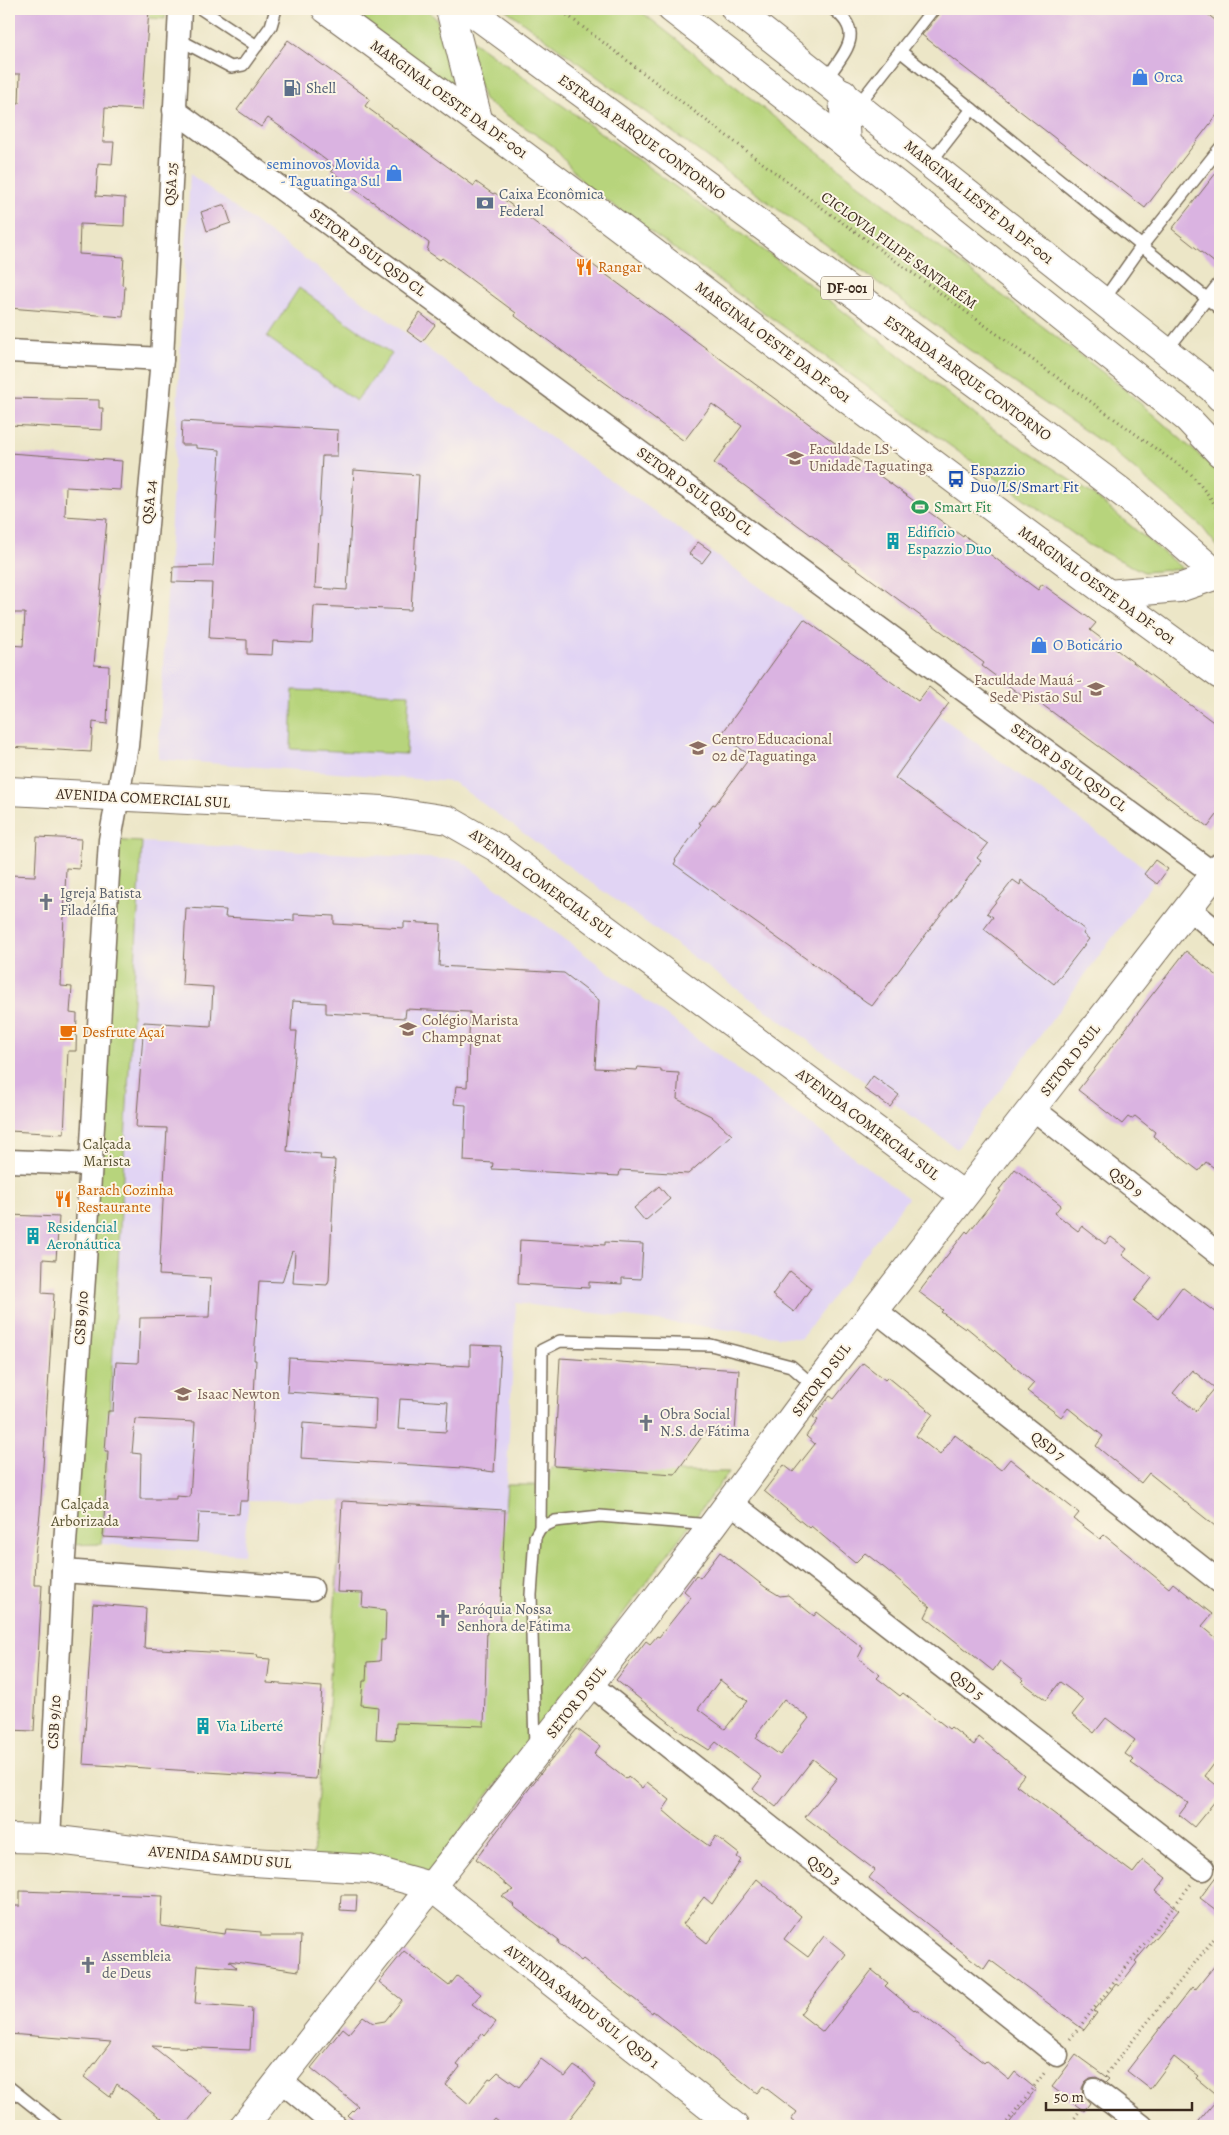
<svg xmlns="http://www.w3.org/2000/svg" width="1229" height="2135" viewBox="0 0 1229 2135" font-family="Alegreya,serif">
<rect width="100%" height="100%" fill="#fcf5e5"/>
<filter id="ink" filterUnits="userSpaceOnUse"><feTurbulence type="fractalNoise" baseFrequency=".02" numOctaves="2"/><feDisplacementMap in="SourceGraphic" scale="10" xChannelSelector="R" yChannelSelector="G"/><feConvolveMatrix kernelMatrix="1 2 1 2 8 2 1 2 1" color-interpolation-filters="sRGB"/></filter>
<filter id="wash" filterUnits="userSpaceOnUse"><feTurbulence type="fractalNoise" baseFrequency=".0096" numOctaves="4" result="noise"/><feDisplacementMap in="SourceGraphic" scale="20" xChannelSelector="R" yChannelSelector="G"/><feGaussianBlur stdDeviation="1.12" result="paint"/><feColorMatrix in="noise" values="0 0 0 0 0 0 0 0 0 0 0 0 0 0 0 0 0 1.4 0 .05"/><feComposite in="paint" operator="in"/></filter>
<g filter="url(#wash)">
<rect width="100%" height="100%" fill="#ece6c7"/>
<g fill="#e1d4f4">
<polygon points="190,174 444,361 940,716 1157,877 957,1149 453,782 158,759"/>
<polygon points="142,842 460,860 908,1198 801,1339 516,1303 505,1510 342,1501 249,1500 243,1554 102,1544"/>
</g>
<g fill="#b7d47b" stroke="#797f4c">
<polygon points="9,9 166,9 165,19"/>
<polygon points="346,9 427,9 437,20 455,89"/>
<polygon points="505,9 638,9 900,217 1123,388 1217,471 1220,477 1220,550 1202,527 1106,445 1009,379"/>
<polygon points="466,36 787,267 989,426 1092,494 1183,569 1144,572 1089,545 584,184 553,146 484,100"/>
<polygon points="299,288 392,354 356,401 267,337"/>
<polygon points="293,690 409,694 406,754 291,749"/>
<polygon points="110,840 142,842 102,1544 65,1545"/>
<polygon points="551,1467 678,1472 729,1472 427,1876 313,1856 319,1780 327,1721 342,1501 505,1510 507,1485 547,1485"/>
</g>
<g id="blocks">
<g fill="#dab3e1" fill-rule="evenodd">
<polygon points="9,9 149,9 142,110 105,108 103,142 114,142 112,164 98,163 96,196 125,198 124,226 80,224 79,254 124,257 122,285 125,286 123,317 9,308 9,103 19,103 20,74 9,74"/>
<polygon points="944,9 1201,9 1220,24 1220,111 1145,208 922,35"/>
<polygon points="288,40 370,99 365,106 474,186 476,182 493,194 495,193 963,537 964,535 1038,590 1042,584 1096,623 1090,630 1220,727 1220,811 1208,827 1036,700 1033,704 982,666 984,663 714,463 742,426 712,404 684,441 515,316 516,313 442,258 440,260 427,251 429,243 331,171 335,167 295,137 268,118 261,127 237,110"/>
<polygon points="1220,168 1220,267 1172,229"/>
<polygon points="222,205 225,205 231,223 207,231 201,212"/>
<polygon points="420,313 435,325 422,342 407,331"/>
<polygon points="9,398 99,400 99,408 103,408 102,430 9,425"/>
<polygon points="182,421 338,430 337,456 322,456 315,588 347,590 354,470 419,475 411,610 314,606 312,643 273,641 272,655 247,654 247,640 209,638 212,583 172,582 173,567 213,566 220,450 196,448 196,445 181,445"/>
<polygon points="9,453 122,461 120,490 66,487 65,516 107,519 94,665 109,666 107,724 93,722 91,752 9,747 9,645 23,646 25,613 9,613"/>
<polygon points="698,542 711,551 702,563 689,554"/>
<polygon points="804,619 918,701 929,687 949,703 895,778 988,844 977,858 981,861 872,1006 674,864 676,861 675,860 701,824 699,823 713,804 715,805 751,756 721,735"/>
<polygon points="37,837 81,839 79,869 66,868 61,986 72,987 70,1013 77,1014 76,1051 68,1051 64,1134 9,1131 9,875 35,876"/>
<polygon points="1155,860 1168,869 1157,884 1144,874"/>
<polygon points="1013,880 1020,885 1021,880 1085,930 1083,934 1089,939 1054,984 984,929 993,917 987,913"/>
<path d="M186 908 226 910 225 917 294 921V914L334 916V924L404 928V922L441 924 439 966 564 973 599 1000 595 1068 637 1070 638 1067 661 1069V1072L679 1073 677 1099 711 1116 732 1135 688 1174 620 1170 619 1176 492 1169 493 1163 464 1161 466 1105 454 1104 456 1086 467 1087 470 1012 406 1009 405 1018 326 1013V1003L293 1001 291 1031H297L287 1151 321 1154 320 1159 335 1160 329 1280 327 1285 293 1283 295 1252 292 1251 282 1282 259 1281 254 1360H256L248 1501H240L239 1514 199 1512 197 1542 103 1537 108 1451H105L108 1411H113L116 1362 138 1363 140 1318 209 1317 211 1278 159 1275 167 1128 136 1127 144 1022 211 1026 213 987 182 985ZM135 1419 195 1422 190 1497 176 1496V1499H140L141 1454 132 1453Z"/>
<polygon points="1186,951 1220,978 1220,1172 1206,1162 1199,1171 1153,1136 1155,1132 1135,1116 1131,1119 1128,1117 1122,1124 1078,1090"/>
<polygon points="873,1076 899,1095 890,1107 864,1089"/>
<path d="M1015 1169 1061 1205 1055 1213 1078 1231 1082 1226 1105 1244 1111 1237 1127 1249 1122 1255 1152 1278 1134 1301 1158 1319 1182 1287 1220 1316V1530L1149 1473 1141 1483 1096 1446 1103 1436 1068 1408 1061 1417 1027 1391 1034 1383 966 1327 965 1329 941 1312 943 1310 919 1292 966 1231 968 1233 1001 1191 999 1190ZM1192 1370 1215 1388 1196 1411 1173 1393Z"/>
<polygon points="659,1186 670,1199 645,1221 634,1208"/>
<polygon points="9,1215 59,1217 56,1260 43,1259 42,1293 54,1294 40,1514 35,1555 34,1585 42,1585 34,1731 9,1730"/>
<polygon points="520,1240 605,1245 605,1242 643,1244 641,1279 622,1278 622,1284 589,1282 589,1288 518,1284"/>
<polygon points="790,1271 811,1288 794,1312 772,1295"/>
<path d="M470 1345 501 1346 494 1472 463 1468 301 1458 303 1423 375 1428 376 1398 287 1392 289 1358 454 1367V1365L470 1366ZM400 1399 448 1402 446 1432 398 1429Z"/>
<polygon points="560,1358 739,1370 735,1433 706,1431 675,1474 554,1466"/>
<polygon points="863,1363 885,1380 888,1377 933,1414 916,1436 940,1455 955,1435 1001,1470 1010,1459 1079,1513 1074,1519 1100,1539 1104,1535 1169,1588 1173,1583 1212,1614 1202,1626 1220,1641 1220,1756 1205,1776 1220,1788 1220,1795 1194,1827 1179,1815 1188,1803 1131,1763 1134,1760 1125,1754 1135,1740 1106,1718 1094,1733 1072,1715 1084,1700 1060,1682 1046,1700 1022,1682 1024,1680 1000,1661 993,1671 925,1617 930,1607 887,1570 865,1553 855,1563 811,1526 809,1528 764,1491 784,1465 793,1472 815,1444 806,1436 818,1420 813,1417 830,1396 834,1399"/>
<polygon points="342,1501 505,1510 500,1627 487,1627 484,1726 396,1723 395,1740 376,1739 378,1707 361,1705 363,1681 366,1681 367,1662 380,1661 381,1640 385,1640 386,1610 362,1607 363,1593 337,1592"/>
<path d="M720 1552 765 1587 780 1596 788 1595 814 1616 817 1612 863 1648 858 1658 880 1675 877 1678 900 1696 903 1693 949 1729 951 1727 974 1745 979 1737 1024 1775 1016 1785 1133 1873 1143 1860 1166 1878 1156 1891 1179 1910 1135 1961 1137 1963 1119 1986 1116 1984 1094 2011 1097 2013 1084 2030 990 1960 984 1969 869 1878 875 1870 805 1817 837 1778 813 1759 776 1807 753 1789 762 1777 716 1742 709 1750 684 1734 616 1680 646 1641 650 1644 657 1636 659 1637 691 1597 684 1591 696 1575 700 1578ZM720 1680 747 1701 725 1729 698 1709ZM784 1699 809 1718 780 1755 756 1738 758 1735 757 1734Z"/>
<polygon points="93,1604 146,1608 144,1648 258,1655 257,1658 270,1659 267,1683 322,1687 316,1779 83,1764"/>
<polygon points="577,1729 600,1746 594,1754 626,1779 628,1776 642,1788 647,1782 670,1800 663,1810 685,1829 709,1846 716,1836 739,1854 737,1857 741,1860 712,1904 704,1897 683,1924 707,1943 757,1879 801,1916 784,1939 808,1957 824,1936 846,1954 800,2014 823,2032 872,1970 888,1983 885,1986 914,2010 915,2009 984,2063 986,2061 1009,2080 1015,2072 1036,2089 1007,2126 799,2126 791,2120 797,2112 763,2086 757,2093 653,2011 652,2013 583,1959 581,1961 558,1943 559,1941 513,1906 514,1905 502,1896 513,1890 476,1859 544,1769"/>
<polygon points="1220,1871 1220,1913 1200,1898"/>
<polygon points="20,1891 163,1896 161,1926 225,1934 226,1929 261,1932 261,1936 301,1936 299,1971 229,1961 237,1968 198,1965 195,2004 252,2008 250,2050 152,2046 211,2093 184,2126 171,2126 117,2084 110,2097 84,2077 111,2042 9,2034 9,1906 20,1906"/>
<polygon points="341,1895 357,1895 356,1911 340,1910"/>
<polygon points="404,1951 449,1986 457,1976 481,1994 472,2004 496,2022 485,2036 482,2033 457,2065 460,2067 446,2085 469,2104 489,2078 491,2079 498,2072 519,2087 541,2059 565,2077 574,2066 586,2074 596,2085 564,2126 504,2126 495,2119 489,2126 361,2126 348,2116 358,2106 311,2068 343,2028 349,2033 363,2016 373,2023 385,2021 402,2000 379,1982"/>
<polygon points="1220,1959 1220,2126 1195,2126 1219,2097 1196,2078 1198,2076 1174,2057 1150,2089 1127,2071 1192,1987 1195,1990"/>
<polygon points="1076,2055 1109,2079 1106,2082 1096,2077 1090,2078 1085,2082 1082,2088 1083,2095 1090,2103 1084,2111 1052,2087"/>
</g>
</g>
</g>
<g filter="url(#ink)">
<use href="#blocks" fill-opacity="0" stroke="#796c59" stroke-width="1"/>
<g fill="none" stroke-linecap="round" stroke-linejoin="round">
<g stroke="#796c59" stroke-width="14">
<g id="lane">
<polyline points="201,9 257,46"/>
<polyline points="178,39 231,67 243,65 271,26 276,9"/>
<polyline points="900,51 1220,309"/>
<path d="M826 80C843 53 867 34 833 9"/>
<polyline points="858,105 933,9"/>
<polyline points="930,163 972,109"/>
<polyline points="1103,301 1141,247 1220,148"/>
<polyline points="1166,351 1220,282"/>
<polyline points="540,1528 542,1350 560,1341 711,1345 791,1366 815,1387"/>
<polyline points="535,1747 531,1595 535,1537 540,1528 555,1521 600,1516 711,1525"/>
<polyline points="9,2087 58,2126"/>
</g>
</g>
<g stroke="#796c59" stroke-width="25">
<g id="street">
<polyline points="174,110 1214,874"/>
<polyline points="9,351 162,359"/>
<polyline points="1188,908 1220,934"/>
<polyline points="1032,1108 1220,1255"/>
<polyline points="9,1161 90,1164"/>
<polyline points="875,1310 1220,1582"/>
<polyline points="730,1502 1203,1869"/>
<polyline points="63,1571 312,1589"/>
<polyline points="590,1684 1057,2055"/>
<polyline points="49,1839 63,1571 84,1278 110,840 127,746 162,359 180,9"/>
<polyline points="281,2081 335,2126"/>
<polyline points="1095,2090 1142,2126"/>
</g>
</g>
<g stroke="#796c59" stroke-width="30">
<g id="secondary">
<path d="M326 9C627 228 919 458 1220 675"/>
<polyline points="735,9 1212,388 1220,397"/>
<polyline points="1108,594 1179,588 1220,574"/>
<polyline points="9,791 383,810 448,820 497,848 963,1195"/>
<polyline points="9,1838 49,1839 234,1861 369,1869 430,1886 734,2126"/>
<polyline points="244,2126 640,1620 713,1525 815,1387 1220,867"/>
</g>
</g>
<g stroke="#796c59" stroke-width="30">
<g id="highway">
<polyline points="450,9 478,119"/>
<polyline points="468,9 1062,447 1128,497 1220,577"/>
<polyline points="672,9 846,144 1187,418 1220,453"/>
<polyline points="843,93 846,144"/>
</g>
</g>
<g stroke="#796c59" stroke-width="3" stroke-dasharray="1 4" stroke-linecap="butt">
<polyline points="559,9 818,205 1191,474 1210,497 1220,514"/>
<polyline points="1215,1854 1220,1846"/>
<polyline points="1070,2039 1191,1884"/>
<polyline points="1107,2073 1220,1931"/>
<polyline points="1004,2126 1045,2072"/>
<polyline points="1069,2126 1083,2106"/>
</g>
<use href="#lane" stroke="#fff" stroke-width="11"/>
<use href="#street" stroke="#fff" stroke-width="22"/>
<use href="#secondary" stroke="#fff" stroke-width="28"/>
<use href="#highway" stroke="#fff" stroke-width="28"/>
</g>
</g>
<defs>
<g id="shop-bare" transform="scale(1.35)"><path d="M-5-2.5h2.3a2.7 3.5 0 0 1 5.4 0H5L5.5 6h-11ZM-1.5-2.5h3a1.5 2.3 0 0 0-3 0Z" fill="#3f7fe0" stroke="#fcf5e5" stroke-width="2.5" paint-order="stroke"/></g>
<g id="fuel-bare" transform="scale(1.35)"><path d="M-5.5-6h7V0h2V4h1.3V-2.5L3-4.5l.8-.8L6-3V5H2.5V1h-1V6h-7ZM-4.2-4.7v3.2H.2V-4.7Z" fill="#5c6f8a" stroke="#fcf5e5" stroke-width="2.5" paint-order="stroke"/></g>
<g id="bank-bare" transform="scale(1.35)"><path d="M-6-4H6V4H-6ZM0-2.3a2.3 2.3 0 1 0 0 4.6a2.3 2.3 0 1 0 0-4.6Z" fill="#5c6f8a" stroke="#fcf5e5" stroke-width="2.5" paint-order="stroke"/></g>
<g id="restaurant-bare" transform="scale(1.35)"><path d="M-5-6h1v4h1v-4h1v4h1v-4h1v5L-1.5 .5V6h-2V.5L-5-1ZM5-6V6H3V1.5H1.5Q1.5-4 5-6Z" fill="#e8710a" stroke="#fcf5e5" stroke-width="2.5" paint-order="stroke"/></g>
<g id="university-bare" transform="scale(1.35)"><path d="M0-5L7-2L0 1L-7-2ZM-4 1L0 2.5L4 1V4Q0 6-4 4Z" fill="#8d6e63" stroke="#fcf5e5" stroke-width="2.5" paint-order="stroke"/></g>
<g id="bus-bare" transform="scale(1.35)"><path d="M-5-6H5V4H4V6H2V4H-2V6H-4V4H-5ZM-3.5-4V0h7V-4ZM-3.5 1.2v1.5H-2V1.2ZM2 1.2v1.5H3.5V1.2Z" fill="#1a4fb4" stroke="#fcf5e5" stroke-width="2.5" paint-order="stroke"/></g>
<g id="stadium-bare" transform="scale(1.35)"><path d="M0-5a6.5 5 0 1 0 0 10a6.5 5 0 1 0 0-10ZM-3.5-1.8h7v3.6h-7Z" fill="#2e9e5b" stroke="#fcf5e5" stroke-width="2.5" paint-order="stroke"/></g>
<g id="building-bare" transform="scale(1.35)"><path d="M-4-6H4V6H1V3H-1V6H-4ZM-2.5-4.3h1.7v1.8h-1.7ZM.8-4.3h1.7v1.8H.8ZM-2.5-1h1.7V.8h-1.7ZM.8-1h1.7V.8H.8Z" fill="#0f9aa8" stroke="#fcf5e5" stroke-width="2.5" paint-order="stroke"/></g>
<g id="school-bare" transform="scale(1.35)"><path d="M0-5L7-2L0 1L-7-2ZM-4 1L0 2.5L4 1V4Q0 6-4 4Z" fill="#8d6e63" stroke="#fcf5e5" stroke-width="2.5" paint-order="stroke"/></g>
<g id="church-bare" transform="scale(1.35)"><path d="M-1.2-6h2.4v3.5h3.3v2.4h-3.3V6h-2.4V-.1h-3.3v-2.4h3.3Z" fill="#6b7280" stroke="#fcf5e5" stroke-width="2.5" paint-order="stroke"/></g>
<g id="cafe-bare" transform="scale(1.35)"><path d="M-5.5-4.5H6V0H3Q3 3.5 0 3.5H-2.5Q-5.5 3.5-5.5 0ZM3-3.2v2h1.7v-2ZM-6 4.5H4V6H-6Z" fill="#e8710a" stroke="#fcf5e5" stroke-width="2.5" paint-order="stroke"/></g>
</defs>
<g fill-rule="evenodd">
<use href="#shop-bare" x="1140" y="77"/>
<use href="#fuel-bare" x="292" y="88"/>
<use href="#shop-bare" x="394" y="173"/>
<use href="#bank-bare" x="485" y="203"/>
<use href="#restaurant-bare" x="584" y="267"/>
<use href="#university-bare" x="795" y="458"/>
<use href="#bus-bare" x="956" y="479"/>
<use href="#stadium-bare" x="920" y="507"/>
<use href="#building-bare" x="893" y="541"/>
<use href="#shop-bare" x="1039" y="645"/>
<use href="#university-bare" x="1096" y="689"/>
<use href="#school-bare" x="698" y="748"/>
<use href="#church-bare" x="46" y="902"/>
<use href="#university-bare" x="408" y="1029"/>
<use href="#cafe-bare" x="68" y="1032"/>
<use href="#restaurant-bare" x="63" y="1199"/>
<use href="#building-bare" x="33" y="1236"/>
<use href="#school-bare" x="183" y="1394"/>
<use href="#church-bare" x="646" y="1423"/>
<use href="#church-bare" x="443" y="1618"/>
<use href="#building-bare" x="203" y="1726"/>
<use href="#church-bare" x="88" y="1965"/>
</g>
<g text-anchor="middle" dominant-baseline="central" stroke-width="4" stroke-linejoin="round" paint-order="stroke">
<rect fill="#fcf5e5" stroke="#75675a" stroke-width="1" x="821" y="276.5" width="52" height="23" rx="4"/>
<g font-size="14" font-weight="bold" fill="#3b2a1e">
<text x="847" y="288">DF-001</text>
</g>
<g font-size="15" fill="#366cbe" stroke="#fcf5e5" text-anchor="start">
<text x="1154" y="77">Orca</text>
<text x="380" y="164" text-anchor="end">seminovos Movida<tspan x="380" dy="17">- Taguatinga Sul</tspan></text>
<text x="1053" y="645">O Boticário</text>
</g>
<g font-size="15" fill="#4e5e75" stroke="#fcf5e5" text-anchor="start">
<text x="306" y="88">Shell</text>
<text x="499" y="194">Caixa Econômica<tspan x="499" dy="17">Federal</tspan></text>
</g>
<g font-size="15" fill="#3b2a1e" stroke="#fcf5e5">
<text transform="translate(449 99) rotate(36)">MARGINAL OESTE DA DF-001</text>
<text transform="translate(642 137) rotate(36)">ESTRADA PARQUE CONTORNO</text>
<text transform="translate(171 184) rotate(-87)">QSA 25</text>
<text transform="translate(979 202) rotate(39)">MARGINAL LESTE DA DF-001</text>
<text transform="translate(899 250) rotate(36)">CICLOVIA FILIPE SANTARÉM</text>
<text transform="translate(368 252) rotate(36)">SETOR D SUL QSD CL</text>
<text transform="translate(773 342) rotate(37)">MARGINAL OESTE DA DF-001</text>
<text transform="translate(968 378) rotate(36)">ESTRADA PARQUE CONTORNO</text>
<text transform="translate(695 491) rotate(36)">SETOR D SUL QSD CL</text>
<text transform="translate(149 502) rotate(-85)">QSA 24</text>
<text transform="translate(1097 585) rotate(36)">MARGINAL OESTE DA DF-001</text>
<text transform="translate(1069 767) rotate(36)">SETOR D SUL QSD CL</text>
<text transform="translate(143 798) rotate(3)">AVENIDA COMERCIAL SUL</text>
<text transform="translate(542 883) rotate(36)">AVENIDA COMERCIAL SUL</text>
<text transform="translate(1070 1060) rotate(-52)">SETOR D SUL</text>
<text transform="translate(868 1124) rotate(37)">AVENIDA COMERCIAL SUL</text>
<text transform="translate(1126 1182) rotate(38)">QSD 9</text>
<text transform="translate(81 1318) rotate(-86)">CSB 9/10</text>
<text transform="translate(821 1380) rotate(-53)">SETOR D SUL</text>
<text transform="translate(1048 1446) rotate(38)">QSD 7</text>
<text transform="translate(967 1685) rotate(38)">QSD 5</text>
<text transform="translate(576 1702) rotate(-52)">SETOR D SUL</text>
<text transform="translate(54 1722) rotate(-87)">CSB 9/10</text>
<text transform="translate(220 1857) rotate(5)">AVENIDA SAMDU SUL</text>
<text transform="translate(824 1870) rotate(38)">QSD 3</text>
<text transform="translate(582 2006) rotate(38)">AVENIDA SAMDU SUL / QSD 1</text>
</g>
<g font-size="15" fill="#c56008" stroke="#fcf5e5" text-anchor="start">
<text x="598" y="267">Rangar</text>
<text x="82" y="1032">Desfrute Açaí</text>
<text x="77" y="1190">Barach Cozinha<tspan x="77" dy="17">Restaurante</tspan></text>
</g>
<g font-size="15" fill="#785e54" stroke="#fcf5e5" text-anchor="start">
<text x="809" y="449">Faculdade LS -<tspan x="809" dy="17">Unidade Taguatinga</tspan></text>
<text x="1082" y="680" text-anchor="end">Faculdade Mauá -<tspan x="1082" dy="17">Sede Pistão Sul</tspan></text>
<text x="712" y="739">Centro Educacional<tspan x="712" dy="17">02 de Taguatinga</tspan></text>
<text x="422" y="1020">Colégio Marista<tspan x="422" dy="17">Champagnat</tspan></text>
<text x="197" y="1394">Isaac Newton</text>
</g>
<g font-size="15" fill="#164399" stroke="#fcf5e5" text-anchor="start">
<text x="970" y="470">Espazzio<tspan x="970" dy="17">Duo/LS/Smart Fit</tspan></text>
</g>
<g font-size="15" fill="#27864d" stroke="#fcf5e5" text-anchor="start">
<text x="934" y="507">Smart Fit</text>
</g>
<g font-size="15" fill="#0d838f" stroke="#fcf5e5" text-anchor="start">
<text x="907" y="532">Edifício<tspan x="907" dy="17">Espazzio Duo</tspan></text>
<text x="47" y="1227">Residencial<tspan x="47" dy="17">Aeronáutica</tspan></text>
<text x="217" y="1726">Via Liberté</text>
</g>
<g font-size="15" fill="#5b616d" stroke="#fcf5e5" text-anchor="start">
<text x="60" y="893">Igreja Batista<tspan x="60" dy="17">Filadélfia</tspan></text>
<text x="660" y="1414">Obra Social<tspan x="660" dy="17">N.S. de Fátima</tspan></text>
<text x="457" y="1609">Paróquia Nossa<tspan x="457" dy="17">Senhora de Fátima</tspan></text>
<text x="102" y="1956">Assembleia<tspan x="102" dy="17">de Deus</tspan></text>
</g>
<g font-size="15" fill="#5a5435" stroke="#fcf5e5">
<text x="107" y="1144">Calçada<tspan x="107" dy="17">Marista</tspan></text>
<text x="85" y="1504">Calçada<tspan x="85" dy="17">Arborizada</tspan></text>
</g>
</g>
<rect width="1229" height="2135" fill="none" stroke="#fcf5e5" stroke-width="30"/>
<path d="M1046 2102v8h146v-8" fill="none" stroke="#3b2a1e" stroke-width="2.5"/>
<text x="1054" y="2102" font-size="15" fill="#3b2a1e" stroke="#fcf5e5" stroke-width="4" paint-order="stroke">50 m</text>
</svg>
